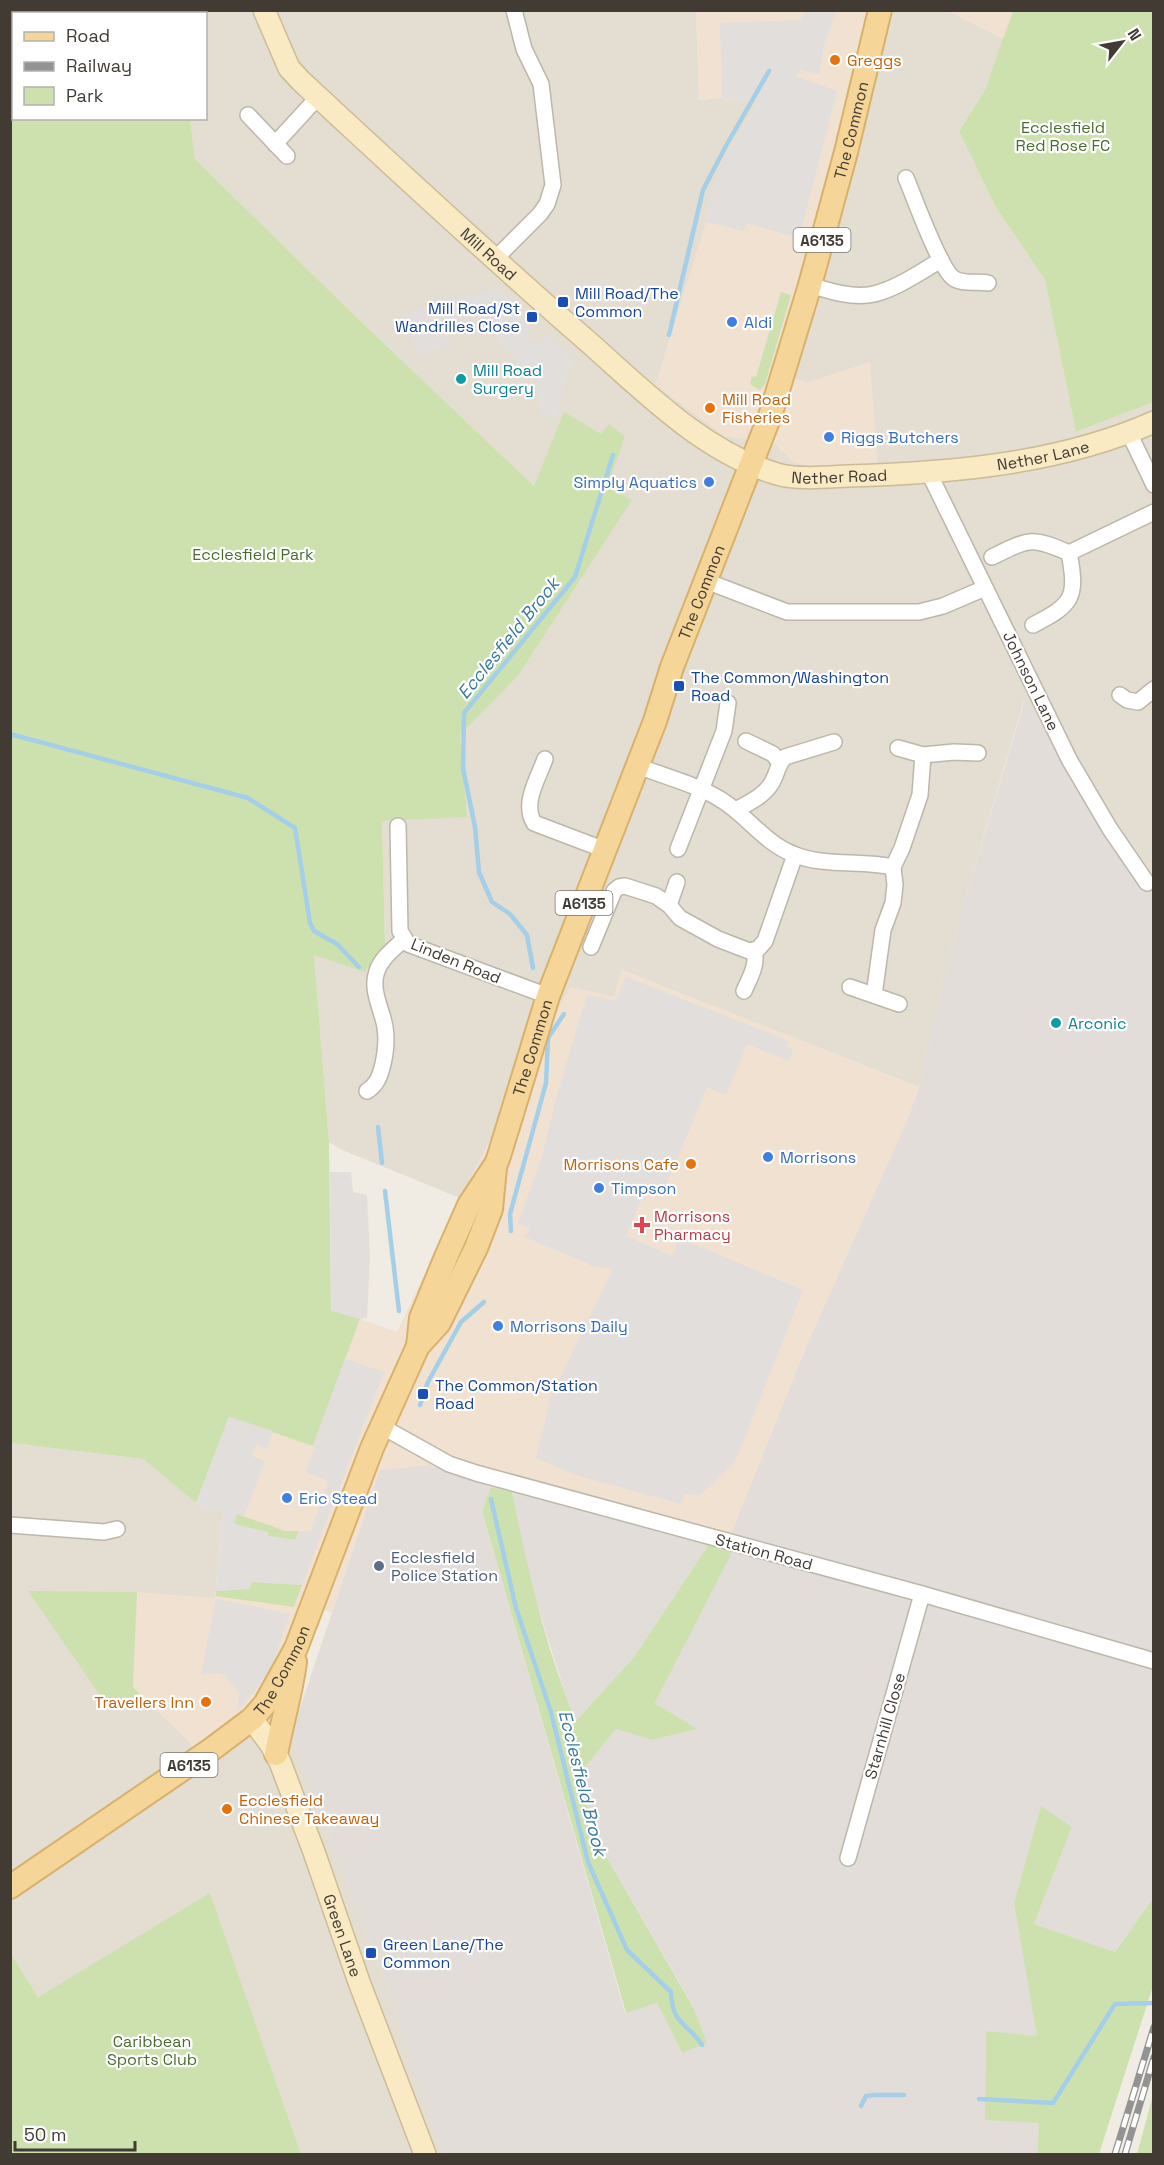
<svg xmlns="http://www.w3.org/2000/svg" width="1164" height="2165" viewBox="0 0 1164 2165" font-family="'Space Grotesk',sans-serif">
<rect width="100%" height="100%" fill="#f0ece3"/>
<g fill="#e3ddd2">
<polygon points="11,11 90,11 79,14 14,14 13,32 11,32"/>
<polygon points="178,11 696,11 699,100 722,98 759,102 719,167 706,222 724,436 775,443 782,452 805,383 795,378 826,276 893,11 948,11 1004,39 985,90 959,131 995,206 1045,280 1076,432 1153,402 1153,902 1114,848 1024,700 950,950 919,1087 622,970 614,997 570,987 460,1198 340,1149 329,1142 314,955 385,944 382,821 466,816 460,735 518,676 631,501 608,486 625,437 601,435 534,486 352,313 195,159 190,119 206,118 206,14 179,13"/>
<polygon points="11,1443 143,1459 202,1508 223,1512 215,1599 137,1593 133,1687 193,1746 238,1717 254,1698 291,1735 387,1986 442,2154 301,2154 210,1894 38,1997 11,1954"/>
</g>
<g fill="#f1e1d0">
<polygon points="696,11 893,11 826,276 795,378 805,383 870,362 878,465 820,467 794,463 775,443 724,436 655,385 706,222 719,167 759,103 722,98 699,100"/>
<polygon points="948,11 1013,11 1004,39"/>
<polygon points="622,970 919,1087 909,1116 807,1345 728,1545 491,1487 429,1465 380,1470 332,1613 302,1601 279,1661 260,1691 238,1717 193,1746 133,1687 137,1592 215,1598 223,1512 202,1508 196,1503 229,1417 313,1445 360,1319 397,1332 460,1198 570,987 614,997"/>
</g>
<g fill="#e2ddd8">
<polygon points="1025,699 1114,848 1154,902 1154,1685 1152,1691 1154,1692 1153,1898 1115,1952 1034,1924 1072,1827 1041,1807 1014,1903 1038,2037 986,2031 985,2119 1039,2123 1037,2154 442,2154 387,1986 291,1735 380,1470 429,1465 491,1487 482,1511 625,2013 657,2003 682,2053 693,2006 599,1844 578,1776 616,1729 652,1740 696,1729 655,1703 731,1552 728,1545 734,1527 807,1345 909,1116 919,1087 950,950"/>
<polygon points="512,1492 711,1541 634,1657 576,1722 566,1696 529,1578"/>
</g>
<g fill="#cde1af">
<polygon points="90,10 178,10 179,13 79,13"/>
<polygon points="1013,11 1153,11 1153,402 1076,432 1045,280 995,206 959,131 985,90"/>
<polygon points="11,32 14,32 14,118 190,119 195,159 352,313 534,486 564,412 601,434 609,424 625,437 608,486 632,500 518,676 460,735 467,817 382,821 385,944 365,972 314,955 329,1142 331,1310 360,1319 313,1446 229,1417 196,1503 143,1459 11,1443"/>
<polygon points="781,292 791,295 765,384 760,390 750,384 752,376 756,377"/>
<path d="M491 1487 512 1492C528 1570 545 1648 576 1721L634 1657 711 1541 728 1545 732 1552 655 1703 697 1729 652 1740 616 1729 578 1776 599 1844 693 2007 707 2043 682 2053 657 2003 626 2013 482 1511Z"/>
<polygon points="237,1514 285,1531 299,1531 295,1540 267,1536 268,1533 234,1524"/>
<polygon points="252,1582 302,1585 294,1607 216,1596 216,1591 249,1589"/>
<polygon points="28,1591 137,1592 133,1687 139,1693 111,1711"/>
<polygon points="1041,1806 1072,1827 1034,1924 1115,1952 1153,1898 1153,1986 1099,2154 1037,2154 1039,2123 985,2120 986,2031 1037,2036 1014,1903"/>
<polygon points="210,1893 301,2154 11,2154 11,1954 38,1997"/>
<polygon points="1153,2095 1153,2154 1137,2154"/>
</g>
<g fill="#e1dedc">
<polygon points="805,11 836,11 825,42 819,74 800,70 795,76 837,91 799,238 746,223 744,231 706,222 719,167 759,103 722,98 720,23 800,20"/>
<polygon points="498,288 535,324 525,336 537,347 548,335 576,361 568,371 556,417 541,415 536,381 532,375 499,341 488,323 481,317 442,320 452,344 418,356 402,313"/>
<polygon points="626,977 789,1041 786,1046 793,1049 789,1061 747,1044 726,1095 707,1087 664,1191 648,1184 626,1236 672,1256 679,1238 803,1290 735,1462 700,1495 684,1494 681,1504 576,1475 536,1458 551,1397 613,1269 591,1266 587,1263 525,1237 530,1228 518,1224 542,1157 557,1095 587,995 615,1001"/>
<polygon points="330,1172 351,1172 353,1192 367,1195 370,1258 367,1318 360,1319 331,1310"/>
<polygon points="345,1359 384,1372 302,1585 252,1582 249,1589 216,1591 223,1512 202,1508 196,1503 229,1417 273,1431 267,1449 256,1445 252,1456 265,1461 244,1516 237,1514 234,1524 268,1532 268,1536 295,1540 299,1531 311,1531 329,1481 306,1472 315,1447 313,1446"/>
<polygon points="216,1599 290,1614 270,1671 238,1711 239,1693 225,1675 216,1673 201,1675"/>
</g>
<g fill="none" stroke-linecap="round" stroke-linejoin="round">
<g stroke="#a4cfe8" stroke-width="4.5">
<polyline points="669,335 703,190 727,144 769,71"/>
<polyline points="10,734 248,798 295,828 310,923 314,931 337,944 359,967"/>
<polyline points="533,968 527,935 510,914 492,902 479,872 475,827 463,768 464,713 575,577 613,455"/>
<polyline points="378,1127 382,1163"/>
<polyline points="385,1191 399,1311"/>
<polyline points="511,1231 510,1214 546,1083 548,1038 564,1014"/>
<polyline points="420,1405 428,1382 461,1322 484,1302"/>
<path d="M491 1499 516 1608 551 1712 588 1862 627 1950 671 1992C672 2025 687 2022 702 2045"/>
<polyline points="979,2099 1053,2103 1115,2004 1154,2003"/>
<polyline points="861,2106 866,2096 874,2095 904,2095"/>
</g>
<g stroke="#bdb6aa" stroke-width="18">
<g id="minor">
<polyline points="248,115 287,156"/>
<polyline points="275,144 318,97"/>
<path d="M906 178C915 199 938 264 952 277 960 285 978 281 988 283"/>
<polyline points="494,260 540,214 547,204 553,185 541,84 524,49 514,10"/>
<path d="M810 285C829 291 854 299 874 294 898 288 920 272 941 260"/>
<polyline points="1129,433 1154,485"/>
<polyline points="928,471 1070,761 1110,829 1147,883"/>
<polyline points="1069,553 1154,512"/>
<path d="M992 557C1029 539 1031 536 1069 553 1078 598 1072 605 1033 625"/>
<polyline points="706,581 787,612 919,612 943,606 985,588"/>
<polyline points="1120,695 1127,700 1138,702 1154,689"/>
<polyline points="746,741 773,754 780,763"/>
<polyline points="898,748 923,755 954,752 978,753"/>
<path d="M545 759C538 779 522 803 534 823L605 850"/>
<path d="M638 766C663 776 701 786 723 801 748 817 765 843 793 854 824 867 860 860 893 867"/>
<path d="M736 810C748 803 764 796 771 784 777 775 777 765 785 757L834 742"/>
<polyline points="398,826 400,931 408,944 548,996"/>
<polyline points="678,849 724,731 728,703"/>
<polyline points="669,905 677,882"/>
<polyline points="591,947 614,891 619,887 625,886 656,896 669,905 680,918 718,939 749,951 758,949 765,941 795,855"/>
<polyline points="850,987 899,1004"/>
<path d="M744 991C750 977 758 965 754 950"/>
<polyline points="874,995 883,930 893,903 895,885 893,867 902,848 920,795 923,755"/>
<path d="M367 1091C377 1085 380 1076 383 1064 386 1051 387 1040 385 1027 382 1009 370 990 377 971 381 958 394 949 404 939"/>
<polyline points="381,1426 449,1464 476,1473 922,1594 1154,1661"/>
<polyline points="10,1525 104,1532 117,1529"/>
<polyline points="848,1858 922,1594"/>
</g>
</g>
<g stroke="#ccbc96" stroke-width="24">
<g id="secondary">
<path id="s1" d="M264 10 289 68 301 81C395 168 488 255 585 339 642 389 702 452 777 474 797 480 827 477 848 476 951 473 1059 464 1154 422"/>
<path id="s2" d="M252 1719 271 1745 280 1762 314 1852 359 1982 425 2154"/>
</g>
</g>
<g stroke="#d8b26a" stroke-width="26">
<g id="primary">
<path id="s3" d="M418 1346 421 1318 446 1257 469 1205 496 1164 499 1156 548 996 655 721 672 667 771 413 810 285 846 152 880 10"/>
<path d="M276 1754C282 1722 291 1693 295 1662"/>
<path id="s4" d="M10 1887 212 1749 252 1719 265 1704 296 1648 372 1448 418 1346 439 1323 476 1248 491 1209 495 1168"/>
</g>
</g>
<use href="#minor" stroke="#fff" stroke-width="15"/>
<use href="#secondary" stroke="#f9eac4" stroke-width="21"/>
<use href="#primary" stroke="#f5d698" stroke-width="22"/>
<g stroke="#939393" stroke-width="7">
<g id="rail">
<polyline points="1115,2154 1154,2027"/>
<polyline points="1125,2154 1154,2057"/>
</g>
</g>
<use href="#rail" stroke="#fff" stroke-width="4.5" stroke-dasharray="14" stroke-linecap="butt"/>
</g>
<g fill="#e8710a" stroke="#fff" stroke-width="2">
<circle cx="835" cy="60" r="6"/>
<circle cx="710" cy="408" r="6"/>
<circle cx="691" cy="1164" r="6"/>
<circle cx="206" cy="1702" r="6"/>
<circle cx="227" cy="1809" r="6"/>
</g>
<g fill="#1a4fb4" stroke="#fff" stroke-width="2">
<rect x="557" y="296" width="12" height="12" rx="3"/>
<rect x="526" y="311" width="12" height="12" rx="3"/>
<rect x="673" y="680" width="12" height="12" rx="3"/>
<rect x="417" y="1388" width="12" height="12" rx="3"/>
<rect x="365" y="1947" width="12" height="12" rx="3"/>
</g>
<g fill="#3f7fe0" stroke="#fff" stroke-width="2">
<circle cx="732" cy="322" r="6"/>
<circle cx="829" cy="437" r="6"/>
<circle cx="709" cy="482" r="6"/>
<circle cx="768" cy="1157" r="6"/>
<circle cx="599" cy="1188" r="6"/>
<circle cx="498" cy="1326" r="6"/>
<circle cx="287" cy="1498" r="6"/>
</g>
<g fill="#0f9aa8" stroke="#fff" stroke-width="2">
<circle cx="461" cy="379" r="6"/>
<circle cx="1056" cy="1023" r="6"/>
</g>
<path fill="#e0444e" stroke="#fff" stroke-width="2" d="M639 1216h6v6h6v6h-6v6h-6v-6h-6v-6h6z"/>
<circle fill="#5c6f8a" stroke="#fff" stroke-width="2" cx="379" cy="1566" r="6"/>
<g text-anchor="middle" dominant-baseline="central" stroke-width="4.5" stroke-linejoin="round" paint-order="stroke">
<g fill="#fff" stroke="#7a7671" stroke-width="1.5">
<rect x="793.5" y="228" width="57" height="24" rx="4.5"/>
<rect x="555.5" y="891" width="57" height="24" rx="4.5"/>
<rect x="160.5" y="1753" width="57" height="24" rx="4.5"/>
</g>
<g font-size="15" font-weight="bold" fill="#413b34">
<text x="822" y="240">A6135</text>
<text x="584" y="903">A6135</text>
<text x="189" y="1765">A6135</text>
</g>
<g font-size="16" fill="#c56008" stroke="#fff" text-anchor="start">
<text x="847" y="60">Greggs</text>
<text x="722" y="399">Mill Road<tspan x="722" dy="18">Fisheries</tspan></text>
<text x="679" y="1164" text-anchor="end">Morrisons Cafe</text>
<text x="194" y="1702" text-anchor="end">Travellers Inn</text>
<text x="239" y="1800">Ecclesfield<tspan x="239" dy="18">Chinese Takeaway</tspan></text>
</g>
<g font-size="16" fill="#486d2d" stroke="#fff">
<text x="1063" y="127">Ecclesfield<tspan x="1063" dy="18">Red Rose FC</tspan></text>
<text x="253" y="554">Ecclesfield Park</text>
<text x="152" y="2041">Caribbean<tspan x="152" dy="18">Sports Club</tspan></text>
</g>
<g font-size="16" fill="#413b34" stroke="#fff">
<text stroke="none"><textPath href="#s3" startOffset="1294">The Common</textPath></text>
<text stroke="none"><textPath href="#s1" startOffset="336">Mill Road</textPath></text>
<text stroke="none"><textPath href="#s1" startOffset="969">Nether Lane</textPath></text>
<text stroke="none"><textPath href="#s1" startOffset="764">Nether Road</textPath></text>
<text stroke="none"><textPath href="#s3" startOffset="808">The Common</textPath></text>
<text transform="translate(1031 681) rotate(64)">Johnson Lane</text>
<text transform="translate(456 961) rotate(22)">Linden Road</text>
<text stroke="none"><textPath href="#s3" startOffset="322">The Common</textPath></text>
<text transform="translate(764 1552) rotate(15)">Station Road</text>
<text stroke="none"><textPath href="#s4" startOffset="352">The Common</textPath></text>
<text transform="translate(885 1726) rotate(-74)">Starnhill Close</text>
<text stroke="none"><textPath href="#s2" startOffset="236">Green Lane</textPath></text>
</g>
<g font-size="16" fill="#164399" stroke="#fff" text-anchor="start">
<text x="575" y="293">Mill Road/The<tspan x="575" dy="18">Common</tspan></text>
<text x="520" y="308" text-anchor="end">Mill Road/St<tspan x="520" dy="18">Wandrilles Close</tspan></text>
<text x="691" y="677">The Common/Washington<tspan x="691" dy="18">Road</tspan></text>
<text x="435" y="1385">The Common/Station<tspan x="435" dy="18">Road</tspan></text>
<text x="383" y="1944">Green Lane/The<tspan x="383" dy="18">Common</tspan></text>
</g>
<g font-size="16" fill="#366cbe" stroke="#fff" text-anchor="start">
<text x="744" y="322">Aldi</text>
<text x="841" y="437">Riggs Butchers</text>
<text x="697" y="482" text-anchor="end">Simply Aquatics</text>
<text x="780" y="1157">Morrisons</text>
<text x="611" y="1188">Timpson</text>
<text x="510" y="1326">Morrisons Daily</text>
<text x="299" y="1498">Eric Stead</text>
</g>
<g font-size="16" fill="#0d838f" stroke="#fff" text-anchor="start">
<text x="473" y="370">Mill Road<tspan x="473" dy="18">Surgery</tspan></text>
<text x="1068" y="1023">Arconic</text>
</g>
<g font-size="16" fill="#be3a42" stroke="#fff" text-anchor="start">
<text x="654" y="1216">Morrisons<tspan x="654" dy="18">Pharmacy</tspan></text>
</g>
<g font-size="16" fill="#4e5e75" stroke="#fff" text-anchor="start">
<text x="391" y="1557">Ecclesfield<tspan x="391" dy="18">Police Station</tspan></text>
</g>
<g font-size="18" font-style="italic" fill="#387aa2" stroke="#fff">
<text transform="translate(508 638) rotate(-51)">Ecclesfield Brook</text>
<text transform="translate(583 1783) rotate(76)">Ecclesfield Brook</text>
</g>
</g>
<rect width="1164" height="2165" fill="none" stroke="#413b34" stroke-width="24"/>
<rect x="12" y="12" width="195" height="108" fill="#ffffff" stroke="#b3b1ae" stroke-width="1.5"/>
<rect x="24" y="32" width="30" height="9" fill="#f5d698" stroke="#b3b1ae" stroke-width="1.5"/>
<text x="66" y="42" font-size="18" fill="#413b34">Road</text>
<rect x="24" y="62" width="30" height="9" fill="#939393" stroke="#b3b1ae" stroke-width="1.5"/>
<text x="66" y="72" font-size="18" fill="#413b34">Railway</text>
<rect x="24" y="87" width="30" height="18" fill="#cde1af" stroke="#b3b1ae" stroke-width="1.5"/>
<text x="66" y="102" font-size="18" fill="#413b34">Park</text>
<g transform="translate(1122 42) rotate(59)" stroke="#ffffff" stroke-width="4.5" paint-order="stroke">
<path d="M0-4.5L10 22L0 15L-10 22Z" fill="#413b34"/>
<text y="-9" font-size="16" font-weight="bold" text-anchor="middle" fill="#413b34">N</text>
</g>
<path d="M15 2141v9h120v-9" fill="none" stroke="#413b34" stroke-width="3"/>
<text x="24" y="2141" font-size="18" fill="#413b34" stroke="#ffffff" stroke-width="4.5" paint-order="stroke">50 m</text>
</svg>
